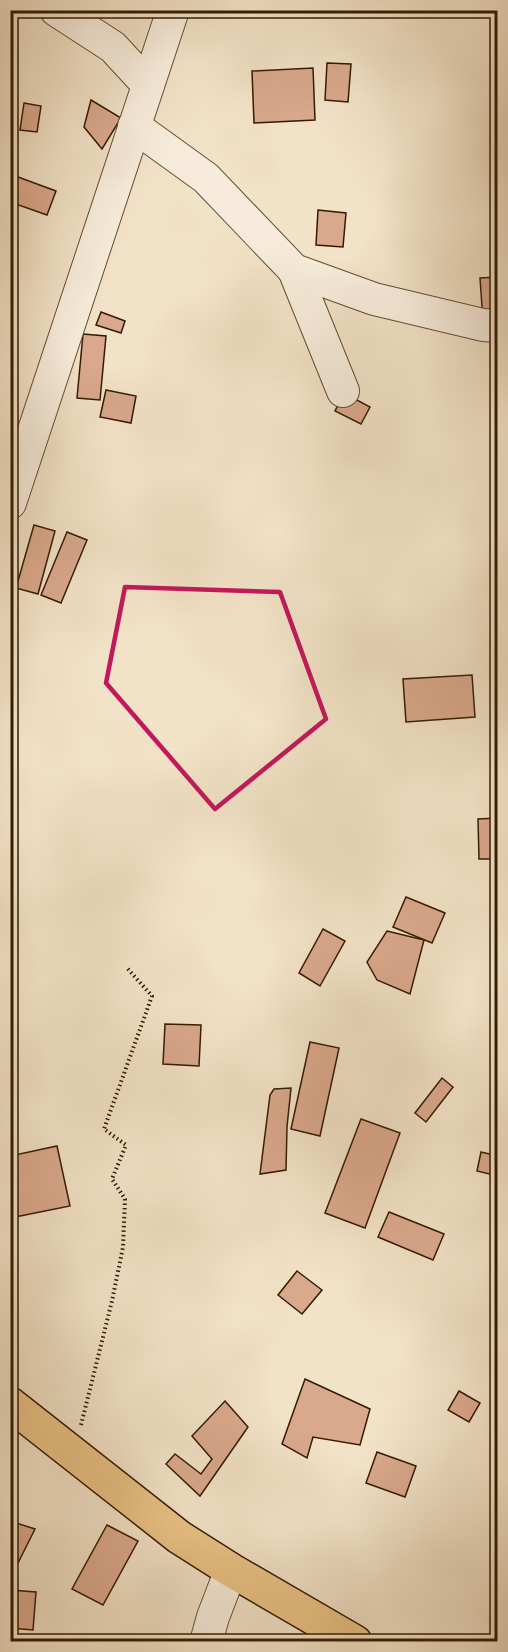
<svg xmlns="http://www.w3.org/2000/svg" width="508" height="1652" viewBox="0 0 508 1652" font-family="'Gentium Book Plus',serif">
<rect width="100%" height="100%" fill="#f2e2c7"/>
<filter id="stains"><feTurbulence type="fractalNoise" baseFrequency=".00333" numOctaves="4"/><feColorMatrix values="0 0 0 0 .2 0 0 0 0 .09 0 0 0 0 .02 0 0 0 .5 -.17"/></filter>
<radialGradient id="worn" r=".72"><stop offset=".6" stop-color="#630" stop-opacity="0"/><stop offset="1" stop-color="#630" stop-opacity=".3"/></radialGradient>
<g fill="#daa88c" stroke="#341b00" stroke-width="1.5">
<polygon points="327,63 351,64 348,102 325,100"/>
<polygon points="313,68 315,120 254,123 252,71"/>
<polygon points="91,100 121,118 102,149 84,127"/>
<polygon points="24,103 41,106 37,132 20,130"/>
<polygon points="10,174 56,191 47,215 10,202"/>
<polygon points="318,210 346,213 343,247 316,245"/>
<polygon points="498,277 498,320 483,321 480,278"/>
<polygon points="101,312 125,321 121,333 96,325"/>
<polygon points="83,334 106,336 100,400 77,398"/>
<polygon points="106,390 136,396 131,423 100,417"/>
<polygon points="344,393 370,407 361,424 335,411"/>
<polygon points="34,525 55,531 38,594 16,588"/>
<polygon points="67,532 87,540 61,603 41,595"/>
<polygon points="472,675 475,717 406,722 403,679"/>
<polygon points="498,818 498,859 479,859 478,819"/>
<polygon points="406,897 445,913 432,943 393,927"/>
<polygon points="323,929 345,941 320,986 299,973"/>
<polygon points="387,931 424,940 410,994 377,980 367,962"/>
<polygon points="165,1024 201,1025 199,1066 163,1064"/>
<polygon points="310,1042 339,1048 320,1136 291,1129"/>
<polygon points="442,1078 453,1087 426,1122 415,1113"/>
<polygon points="291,1088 287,1127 286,1170 260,1174 270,1095 274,1089"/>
<polygon points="361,1119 400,1133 365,1228 325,1213"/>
<polygon points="57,1146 70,1206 10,1218 10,1156"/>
<polygon points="481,1152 498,1156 498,1176 477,1171"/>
<polygon points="389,1212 444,1234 433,1260 378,1237"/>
<polygon points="297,1271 322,1290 302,1314 278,1295"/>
<polygon points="305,1379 370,1409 360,1445 313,1437 307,1458 282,1444"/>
<polygon points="459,1391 480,1403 469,1422 448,1410"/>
<polygon points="225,1401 248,1427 200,1496 166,1464 175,1454 201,1474 212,1459 192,1436"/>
<polygon points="377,1452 416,1466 405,1497 366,1483"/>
<polygon points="10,1521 35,1529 18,1563 10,1559"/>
<polygon points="107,1525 138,1541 103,1605 72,1589"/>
<polygon points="10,1590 36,1592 33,1630 10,1628"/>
</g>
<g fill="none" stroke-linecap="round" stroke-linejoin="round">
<g stroke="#644d32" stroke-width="34">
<g id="minor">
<polyline points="56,10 113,47 148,85"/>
<polyline points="134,126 206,178 294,270 374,299 483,325 498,326"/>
<polyline points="294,270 343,391"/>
<polyline points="10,503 173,10"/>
<polyline points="206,1642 213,1617 231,1570"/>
</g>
</g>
<g stroke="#341b00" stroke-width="36">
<polyline id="major" points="10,1404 179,1537 231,1570 355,1642"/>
</g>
<polyline stroke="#341b00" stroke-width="4" stroke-dasharray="1.5 3" stroke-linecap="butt" points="81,1425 112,1301 123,1247 125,1199 112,1179 126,1145 104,1129 152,996 127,968"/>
<use href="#minor" stroke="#f7ecdb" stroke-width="32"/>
<use href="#major" stroke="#e9c184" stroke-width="33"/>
</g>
<path fill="none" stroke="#c2185b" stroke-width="4.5" stroke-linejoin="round" d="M125 587 280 592 326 719 215 809 106 683Z"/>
<rect width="508" height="1652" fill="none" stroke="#f2e2c7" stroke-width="36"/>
<rect x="12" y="12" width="484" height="1628" fill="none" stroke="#341b00" stroke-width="3"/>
<rect x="18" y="18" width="472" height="1616" fill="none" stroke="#341b00" stroke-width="1.5"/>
<rect width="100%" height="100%" filter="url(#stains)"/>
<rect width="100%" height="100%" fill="url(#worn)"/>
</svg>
